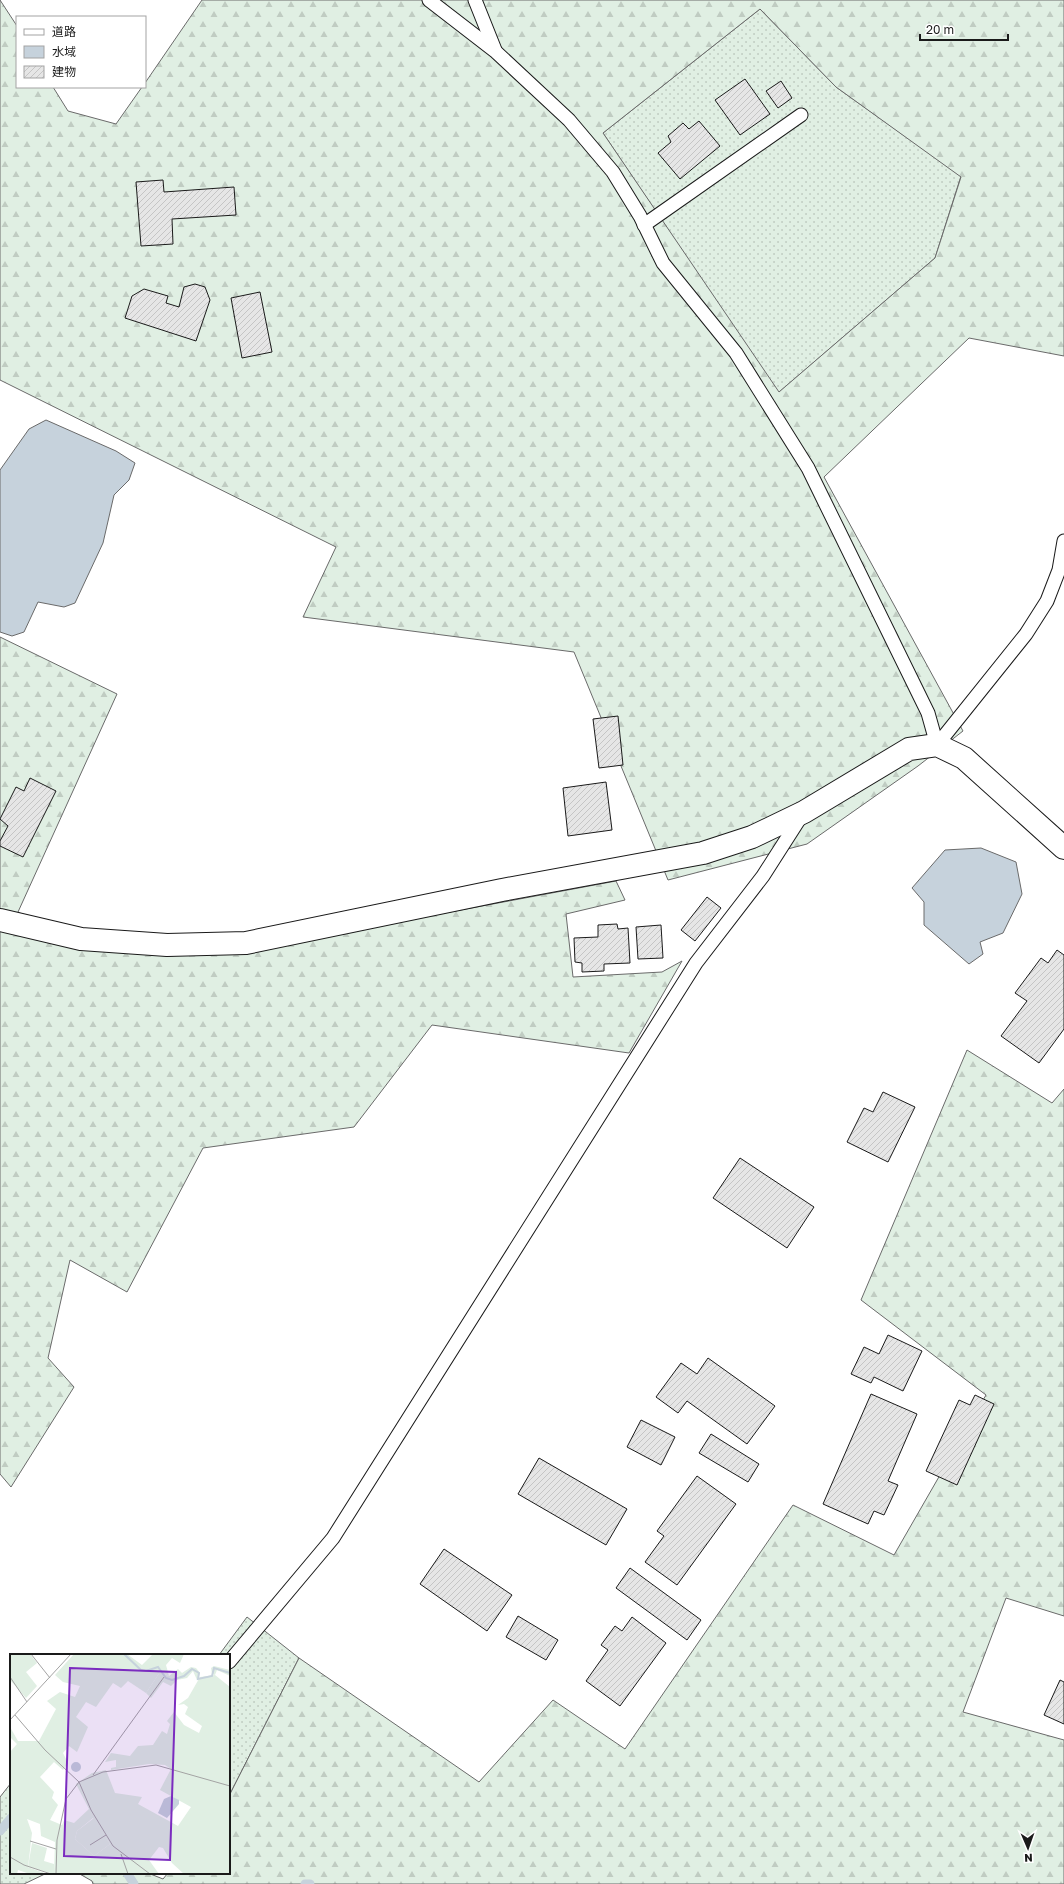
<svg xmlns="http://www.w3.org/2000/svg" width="1064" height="1884" viewBox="0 0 1064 1884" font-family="'Golos Text','Noto Sans JP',sans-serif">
<defs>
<pattern id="grass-dots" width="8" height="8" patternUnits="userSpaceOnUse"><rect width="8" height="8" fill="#e0efe3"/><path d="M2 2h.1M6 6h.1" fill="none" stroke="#c0ccc2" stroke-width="1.8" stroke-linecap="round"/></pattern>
<pattern id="forest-firs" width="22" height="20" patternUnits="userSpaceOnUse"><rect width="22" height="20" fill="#e0efe3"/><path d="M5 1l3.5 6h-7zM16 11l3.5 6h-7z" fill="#c0ccc2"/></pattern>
<pattern id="building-hatch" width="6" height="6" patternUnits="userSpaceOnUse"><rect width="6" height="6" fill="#e6e6e6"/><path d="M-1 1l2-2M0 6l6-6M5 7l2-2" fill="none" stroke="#c5c5c5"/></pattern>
</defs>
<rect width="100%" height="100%" fill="#fff"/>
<g fill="url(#grass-dots)" stroke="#6a6a6a">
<polygon points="760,9 836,87 961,176 935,258 778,393 603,133"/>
<polygon points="247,1617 299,1658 229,1796 229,1655 219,1655"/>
<polygon points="11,1783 11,1873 47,1873 24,1884 0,1884 0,1797"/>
</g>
<g fill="url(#forest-firs)" stroke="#6a6a6a" fill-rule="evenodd">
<path d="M0 0 17 26V87H53L68 111 116 124 142 87H145V83L202 0H1064V356L969 338 824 477 963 731 918 766 807 844 668 880 574 652 303 617 336 547 0 380ZM760 9 836 87 961 177 935 258 779 392 603 133Z"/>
<polygon points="0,637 117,694 18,912 80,946 246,950 616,881 625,900 566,914 573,977 662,972 682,961 629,1053 432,1025 354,1127 203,1148 127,1292 70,1260 48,1358 74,1387 11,1487 0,1474"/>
<polygon points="967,1050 1052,1103 1064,1089 1064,1616 1006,1598 963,1712 1064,1740 1064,1884 93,1884 92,1881 78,1873 148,1873 163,1879 168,1873 229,1873 229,1796 299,1658 479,1782 553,1700 625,1749 793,1505 894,1555 986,1395 861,1300"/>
</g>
<g fill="#c6d2dc" stroke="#6a6a6a">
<polygon points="46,420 116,451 135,463 129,480 114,495 103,543 75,603 64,607 38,602 24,632 12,636 0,632 0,470 29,429"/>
<polygon points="981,848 1016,862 1022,894 1003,933 980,942 983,954 969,964 924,925 924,902 912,888 945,850"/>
</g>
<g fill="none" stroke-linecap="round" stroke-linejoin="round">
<g stroke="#c6d2dc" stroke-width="9">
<polyline points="0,1831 11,1818"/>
<polyline points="127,1873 134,1884"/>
<polyline points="305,1884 310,1884"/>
</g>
</g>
<g fill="url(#building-hatch)" stroke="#1a1a1a">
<polygon points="745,79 770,114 740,135 715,100"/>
<polygon points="781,81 792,98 778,108 766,91"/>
<polygon points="699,121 720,146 680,179 658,153 671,142 668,136 683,123 689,129"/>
<polygon points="163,180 164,192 234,187 236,215 172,219 173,244 141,246 136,182"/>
<polygon points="195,284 205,287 210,300 196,341 125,318 132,296 144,289 168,296 166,303 179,307 184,287"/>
<polygon points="260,292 272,352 242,358 231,298"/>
<polygon points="618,716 623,765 599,768 593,719"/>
<polygon points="30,778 56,791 23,857 0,846 0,841 8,826 0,819 16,787 24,791"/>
<polygon points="606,782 612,830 568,836 563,788"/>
<polygon points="707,897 721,908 695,941 681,930"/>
<polygon points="617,924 618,929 628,928 630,963 604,964 604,971 582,972 582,963 575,962 574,938 598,937 598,925"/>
<polygon points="661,925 663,958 638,959 636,927"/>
<polygon points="1057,950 1064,955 1064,1029 1039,1063 1001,1036 1027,1001 1015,993 1041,958 1048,963"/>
<polygon points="883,1092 915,1107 888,1162 847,1142 864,1108 873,1112"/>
<polygon points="740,1158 814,1207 787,1248 713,1198"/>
<polygon points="888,1335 922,1351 903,1391 874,1377 871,1383 851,1374 864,1347 879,1354"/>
<polygon points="708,1358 775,1406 747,1444 687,1401 678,1413 656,1397 681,1363 697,1374"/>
<polygon points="871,1394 917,1414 888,1481 898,1485 884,1515 874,1511 868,1524 823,1504"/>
<polygon points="975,1395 994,1404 957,1485 926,1471 959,1400 970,1405"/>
<polygon points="641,1420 675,1437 661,1465 627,1447"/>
<polygon points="711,1434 759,1464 748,1482 699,1453"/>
<polygon points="539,1458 627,1509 606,1545 518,1494"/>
<polygon points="697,1476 736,1504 677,1585 645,1562 664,1536 657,1531"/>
<polygon points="444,1549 512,1595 487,1631 420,1584"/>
<polygon points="630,1568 701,1620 687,1640 616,1588"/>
<polygon points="518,1616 558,1640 546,1660 506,1637"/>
<polygon points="632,1617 666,1643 620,1706 586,1681 608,1650 601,1645 615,1626 622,1631"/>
<polygon points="1060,1680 1064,1682 1064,1724 1044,1715"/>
</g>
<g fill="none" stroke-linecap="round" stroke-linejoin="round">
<g stroke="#1a1a1a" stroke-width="15">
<g id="lane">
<polyline points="429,0 495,51 569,120 613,172 640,216 663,263 736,353 808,468 928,713 937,745"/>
<polyline points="475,0 495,50"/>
<polyline points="644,225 801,115"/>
<polyline points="937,745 1026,634 1047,601 1059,570 1064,541"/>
<polyline points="229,1662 333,1538 696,963 763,876 802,815"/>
</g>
</g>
<g stroke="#1a1a1a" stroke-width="24">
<polyline id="street" points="0,920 81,939 167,945 246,943 502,890 703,853 752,837 804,812 909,749 937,745 964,758 1064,848"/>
</g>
<use href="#lane" stroke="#fff" stroke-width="13"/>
<use href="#street" stroke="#fff" stroke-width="22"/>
</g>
<g transform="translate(10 1654)">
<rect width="220" height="220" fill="#fff"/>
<path d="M204 12 220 16V22L207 16 205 21 202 20 201 14ZM181 13 186 14 190 19 187 26 183 17 177 24 167 26 161 32 153 28 141 44 136 39 150 18 159 22 168 15 172 19ZM84 164 100 190 84 202 65 185 67 177ZM22 189 37 194 34 207 44 210V220L18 213Z" fill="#e0efe3"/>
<path d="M0 0H20L27 9 16 18 27 32 16 44 0 26ZM64 0H117L132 11 143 0H174L170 9 162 4 156 11 159 22 150 18 136 39 118 27 111 34 103 29 86 53 76 48 66 63 78 73 67 98 59 92 53 99 58 109 53 116 44 108 30 123 44 138 42 144 48 151 40 166 52 171 54 166 64 169 79 155 66 130 82 119 96 116 105 139 132 143 128 150 168 172 181 153 150 136 161 115 155 111 139 110 101 116V114L106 113V106L95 108 101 99 120 102 128 92 143 91 152 77 157 80 160 70 157 67 164 58 174 71 189 79 192 72 175 60 178 53 174 50 168 51 178 44 190 23 205 21 220 33V220H174L162 209 153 194 149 193 139 206 149 220H44L45 188 31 182 30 170 17 165 22 179 18 213 37 220H20L8 216 7 220H0V98L7 90 0 83V73L8 87H29L46 55 37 47 50 38 65 43 70 32 53 28 45 21ZM83 164 100 190 84 202 65 185 67 177Z" fill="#e0efe3" fill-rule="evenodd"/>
<path d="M61 113a5 5 0 1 1 10 0a5 5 0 1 1-10 0ZM161 142 169 146V150L157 164 148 159 154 145Z" fill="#c6d2dc"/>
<path fill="none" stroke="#c6d2dc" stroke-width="2" d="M114 0 131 16 136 17 148 13 156 24 162 26 174 22 182 15 189 19 188 25 202 22 204 14 220 19"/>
<path fill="none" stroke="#a3a3a3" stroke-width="1" d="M21 0 40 24M0 23 17 48M5 61 35 96 69 128 93 118 146 111 220 132M0 66 61 0M83 121 154 23M69 128 81 156 103 192 140 220M20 187 46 195M80 191 96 181M111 200 118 220M0 203 14 211 41 220M46 220 47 186 56 145 69 128"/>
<path fill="#7b2cbf" fill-opacity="0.15" stroke="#7b2cbf" stroke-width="2" d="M60 14 166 18 160 206 54 202Z"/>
<rect width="220" height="220" fill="none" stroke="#1a1a1a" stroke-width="2"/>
</g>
<rect x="16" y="16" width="130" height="72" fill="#ffffff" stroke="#a3a3a3"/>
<rect x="24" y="29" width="20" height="6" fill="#ffffff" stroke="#a3a3a3"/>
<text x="52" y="36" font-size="12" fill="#1a1a1a">道路</text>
<rect x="24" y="46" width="20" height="12" fill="#c6d2dc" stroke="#a3a3a3"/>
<text x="52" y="56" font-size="12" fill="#1a1a1a">水域</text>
<rect x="24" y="66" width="20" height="12" fill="url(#building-hatch)" stroke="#a3a3a3"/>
<text x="52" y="76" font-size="12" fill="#1a1a1a">建物</text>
<g transform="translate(1028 1848) rotate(178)" stroke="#ffffff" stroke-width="3" paint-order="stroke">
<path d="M0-3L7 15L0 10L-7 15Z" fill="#1a1a1a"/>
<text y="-6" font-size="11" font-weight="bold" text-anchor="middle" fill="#1a1a1a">N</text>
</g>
<path d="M920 34v6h88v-6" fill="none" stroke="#1a1a1a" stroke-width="2"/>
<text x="926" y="34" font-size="12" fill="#1a1a1a" stroke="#ffffff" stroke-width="3" paint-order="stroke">20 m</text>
</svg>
